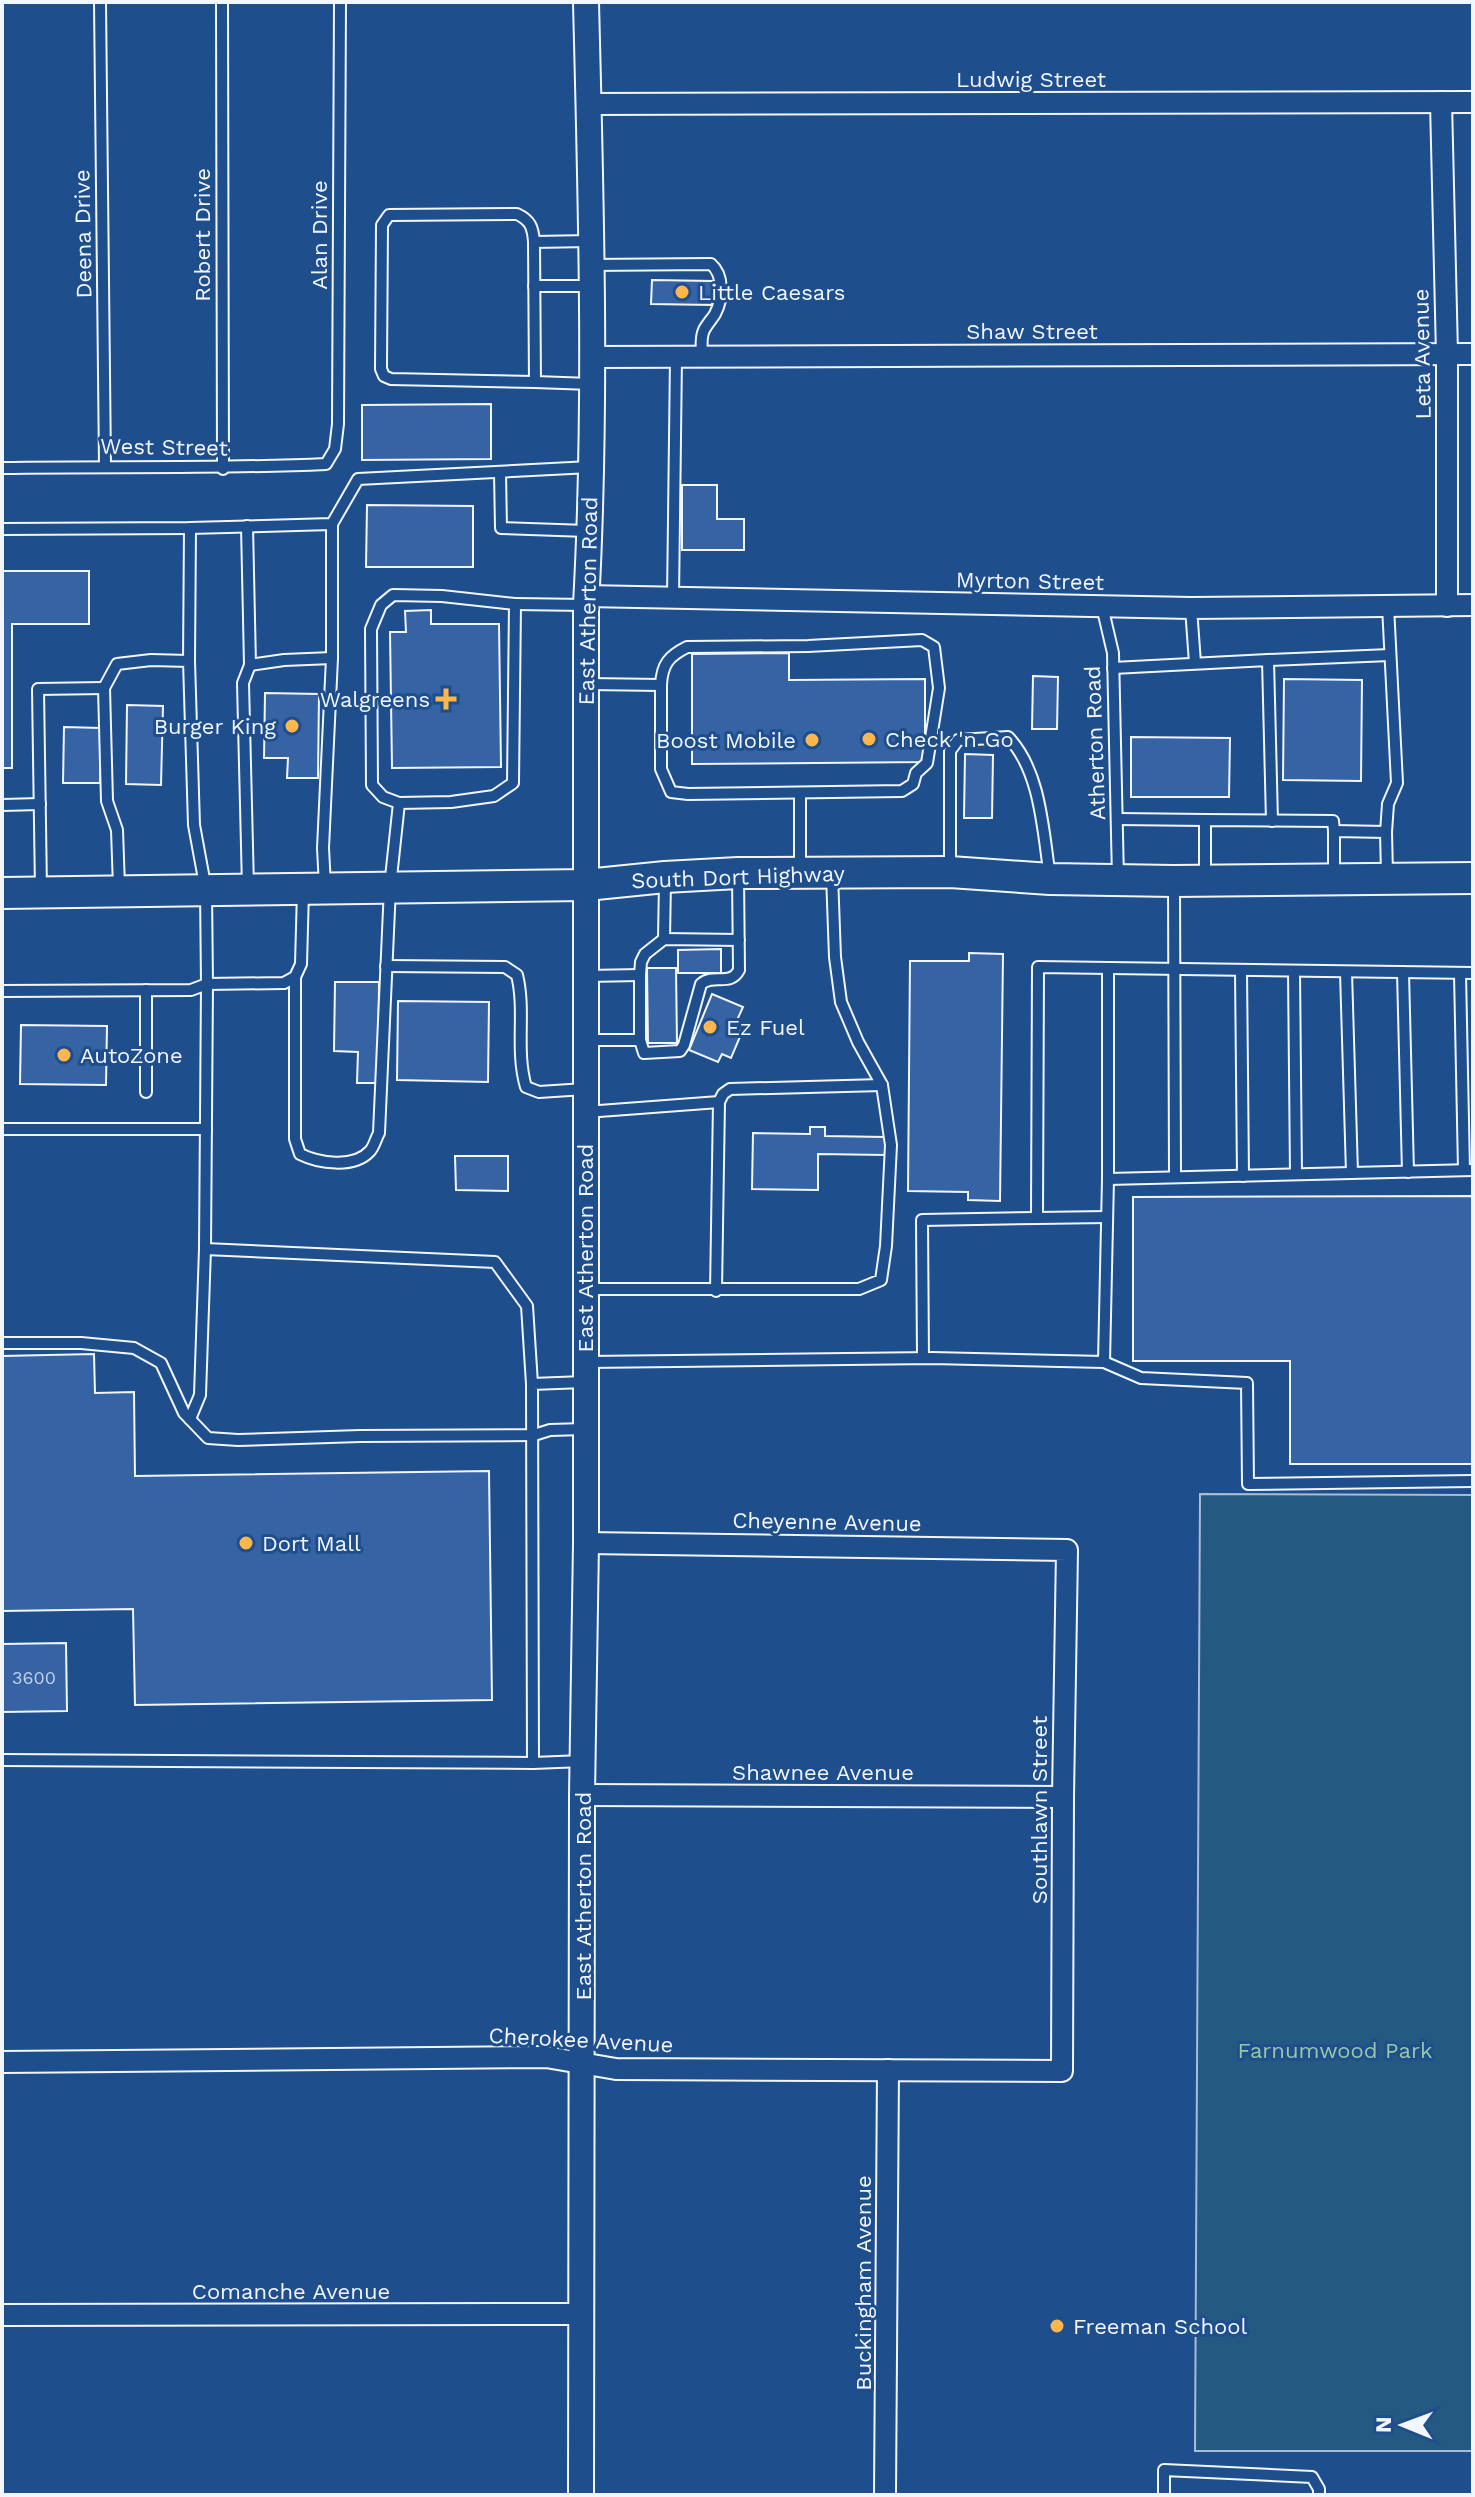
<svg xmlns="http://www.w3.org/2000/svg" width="1475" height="2497" viewBox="0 0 1475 2497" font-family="'Work Sans',sans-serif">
<rect width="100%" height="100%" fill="#1f4e8c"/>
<polygon fill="#245a82" stroke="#a8bbd7" stroke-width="2" points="1200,1494 1473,1495 1473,2451 1195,2451"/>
<g fill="#3563a3" stroke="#f2f6ff" stroke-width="2">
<polygon points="652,280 713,281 712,305 651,304"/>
<polygon points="491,404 491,459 362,460 362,405"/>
<polygon points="682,485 717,485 717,519 744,519 744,550 682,550"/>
<polygon points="367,505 473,506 473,567 366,567"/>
<polygon points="2,571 89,571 89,624 12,624 12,768 2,768"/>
<polygon points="431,610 431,624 499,624 501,767 392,768 390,632 406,632 405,611"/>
<polygon points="789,653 789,680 925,679 925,762 692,764 692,654"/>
<polygon points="1033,676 1058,677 1057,729 1032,729"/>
<polygon points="1284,679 1362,680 1361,781 1283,780"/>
<polygon points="265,693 319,694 318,778 287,778 288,758 264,758"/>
<polygon points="127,705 163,706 161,785 126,784"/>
<polygon points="64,727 101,728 100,783 63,783"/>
<polygon points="1131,737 1230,738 1229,797 1131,797"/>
<polygon points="965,754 993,755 992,818 964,818"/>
<polygon points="721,949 721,973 678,973 678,950"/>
<polygon points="969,953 1003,954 1000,1201 968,1200 968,1192 908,1191 910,961 969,961"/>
<polygon points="647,968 676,968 677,1043 648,1043"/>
<polygon points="335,982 379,982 378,1083 357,1083 358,1052 334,1051"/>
<polygon points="712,994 743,1007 733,1029 742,1032 731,1058 722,1054 718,1062 689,1050"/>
<polygon points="398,1001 489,1002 488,1082 397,1080"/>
<polygon points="21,1025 107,1026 106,1085 20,1084"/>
<polygon points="810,1127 825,1127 825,1136 885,1137 885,1155 818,1154 818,1190 752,1189 753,1133 810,1134"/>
<polygon points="455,1156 508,1156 508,1191 456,1190"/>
<polygon points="1473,1196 1473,1464 1290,1464 1290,1361 1133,1361 1133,1197"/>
<polygon points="94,1354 95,1393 134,1392 135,1476 489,1471 492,1700 135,1705 133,1609 2,1611 2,1356"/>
<polygon points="66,1643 67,1711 2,1712 2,1644"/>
</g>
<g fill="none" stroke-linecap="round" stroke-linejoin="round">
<g stroke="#f2f6ff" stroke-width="14">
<g id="service">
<polyline points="100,2 105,466"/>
<polyline points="222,2 223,469"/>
<polyline points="590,241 534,242 535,382 591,384"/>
<path d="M534 242C533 227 530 220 517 214L389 215 382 225 381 369 384 376 391 379 535 382"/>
<path d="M590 265 711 264C724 275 723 299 715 314 712 319 707 324 704 330 700 338 702 348 702 356"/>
<polyline points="534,286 590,286"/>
<path d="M2 468C110 466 218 469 326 464L335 449 338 424 340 2"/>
<polyline points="500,472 501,528 587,531"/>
<polyline points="247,526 250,665 243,683 248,887"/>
<polyline points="2,529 190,528 332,524 358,479 590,467"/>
<polyline points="673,599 676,357"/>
<polyline points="515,604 585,605"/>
<polyline points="1102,606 1113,653 1118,879"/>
<polyline points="1191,608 1195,663"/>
<polyline points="1268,660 1390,655"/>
<polyline points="189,661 190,528"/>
<polyline points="250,665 284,660 332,658"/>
<polyline points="1113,668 1268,660 1272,821"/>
<path d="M588 684 661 685V769L671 792 688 794 902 791 913 784 916 773 927 763 939 688 934 647 922 640 808 646 687 647C669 656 662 664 661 685"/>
<polyline points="800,793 800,872"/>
<polyline points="2,805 40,804"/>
<polyline points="1118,819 1205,820"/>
<polyline points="1386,832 1388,804 1397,783 1388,606"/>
<path d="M950 870V751L958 740 1008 737C1041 771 1043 832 1050 877"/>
<path d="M738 876 739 970C730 987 714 973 701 984L684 1045 680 1051 644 1053 640 1040V975L641 962 645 954 664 939 739 940"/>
<polyline points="1334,877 1334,831 1386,832 1387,874"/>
<polyline points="1205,878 1205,820 1333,821 1334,831"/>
<polyline points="1174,883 1175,1176"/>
<polyline points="325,886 323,848 332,658 332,524"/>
<polyline points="41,890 38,689 104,688"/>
<polyline points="664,939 665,881"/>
<path d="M386 966 505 967 517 975C526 1011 515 1050 526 1087L539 1092 585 1089"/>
<polyline points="1241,970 1243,1176"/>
<polyline points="1294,971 1296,1174"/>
<polyline points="1346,972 1352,1173"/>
<polyline points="1403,972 1408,1172"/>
<polyline points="1460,973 1464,1170"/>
<polyline points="587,976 640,975"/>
<path d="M295 977V1139L300 1154C318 1163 354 1169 370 1151 374 1147 376 1138 379 1133L390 887 399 803 451 802 494 796 513 783 515 604 442 596 393 595 381 605 371 629 372 785 383 797 399 803"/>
<polyline points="146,990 146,1092"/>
<polyline points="2,991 191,990 207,984 206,890 194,825 189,661 151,660 117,664 104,688 107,801 117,830 119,887"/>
<polyline points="587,1040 640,1040"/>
<polyline points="586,1112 719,1102"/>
<polyline points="2,1129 206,1129"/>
<polyline points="1108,1179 1473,1170"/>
<polyline points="1107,1217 1037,1218 1038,967 1473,973"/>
<polyline points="205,1249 495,1262 527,1306 532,1384"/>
<polyline points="587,1289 859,1289 881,1280 886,1246 891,1145 882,1085 858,1042 841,1002 835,957 832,875"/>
<polyline points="716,1291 719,1102 723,1094 730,1089 882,1085"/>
<polyline points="2,1343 81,1343 134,1348 161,1363 184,1413 208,1438 238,1440 360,1436 534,1435 550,1430 584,1429"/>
<polyline points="923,1358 922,1220 1037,1218"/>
<polyline points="587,1362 932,1358 1104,1362 1108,1179 1108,968"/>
<polyline points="1104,1362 1141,1378 1247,1383 1248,1484 1473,1481"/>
<polyline points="190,1419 200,1395 205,1249 207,984 284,983 295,977 301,964 303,891"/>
<polyline points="2,1760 533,1763 532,1384 584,1382"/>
<polyline points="533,1763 583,1761"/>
<polyline points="1164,2495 1164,2470 1312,2477 1319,2489 1319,2495"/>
</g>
</g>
<g stroke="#f2f6ff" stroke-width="24">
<g id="minor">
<polyline points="1441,102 1447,354 1447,606"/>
<polyline points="588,104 1473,102"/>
<polyline points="591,357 1473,354"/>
<polyline points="586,596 1191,608 1473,605"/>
<polyline points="582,1795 1063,1797"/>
<polyline points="2,2062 546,2057 616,2069 1062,2071 1063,1797 1067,1550 586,1543"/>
<polyline points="2,2315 580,2314"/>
<polyline points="885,2495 888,2070"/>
</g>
</g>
<g stroke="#f2f6ff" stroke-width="28">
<path id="tertiary" d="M581 2495 582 1795 586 1543V605C597 405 591 203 586 2"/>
</g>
<g stroke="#f2f6ff" stroke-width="34">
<polyline id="primary" points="2,893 586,885 665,877 738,873 950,872 1050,879 1174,881 1473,878"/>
</g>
<use href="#service" stroke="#1f4e8c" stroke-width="10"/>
<use href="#minor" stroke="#1f4e8c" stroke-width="20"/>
<use href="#tertiary" stroke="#1f4e8c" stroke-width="24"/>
<use href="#primary" stroke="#1f4e8c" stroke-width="30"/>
</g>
<g fill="#ffb74d" stroke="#1f4e8c" stroke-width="3">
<circle cx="682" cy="292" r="8"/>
<path d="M442 687h8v8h8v8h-8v8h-8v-8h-8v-8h8z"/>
<circle cx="292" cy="726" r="8"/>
<circle cx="869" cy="739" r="8"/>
<circle cx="812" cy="740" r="8"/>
<circle cx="710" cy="1027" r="8"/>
<circle cx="64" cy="1055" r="8"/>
<circle cx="246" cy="1543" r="8"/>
<circle cx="1057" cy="2326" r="8"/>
</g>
<g text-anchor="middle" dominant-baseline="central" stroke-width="6" stroke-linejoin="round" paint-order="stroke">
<g font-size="18" fill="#c3d1e8">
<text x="34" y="1677">3600</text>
</g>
<g font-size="22" fill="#f2f6ff" stroke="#1f4e8c">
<text x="1031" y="79">Ludwig Street</text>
<text transform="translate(83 234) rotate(-91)">Deena Drive</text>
<text transform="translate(202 235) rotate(-90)">Robert Drive</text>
<text transform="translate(319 235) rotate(-90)">Alan Drive</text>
<text x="1032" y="331">Shaw Street</text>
<text transform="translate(1422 354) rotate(-91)">Leta Avenue</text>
<text transform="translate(164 447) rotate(1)">West Street</text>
<text transform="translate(1030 581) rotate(1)">Myrton Street</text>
<text transform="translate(588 601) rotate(-89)">East Atherton Road</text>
<text transform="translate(1095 743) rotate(-92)">Atherton Road</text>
<text transform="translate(738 877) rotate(-2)">South Dort Highway</text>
<text transform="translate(585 1248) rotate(-90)">East Atherton Road</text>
<text transform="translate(827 1522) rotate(1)">Cheyenne Avenue</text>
<text x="823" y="1772">Shawnee Avenue</text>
<text transform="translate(1039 1810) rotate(-90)">Southlawn Street</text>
<text transform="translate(583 1896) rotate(-90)">East Atherton Road</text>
<text transform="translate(581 2040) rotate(3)">Cherokee Avenue</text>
<text transform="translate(863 2283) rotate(-90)">Buckingham Avenue</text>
<text x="291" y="2291">Comanche Avenue</text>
</g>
<g font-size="22" fill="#f2f6ff" stroke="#1f4e8c" text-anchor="start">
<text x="698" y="292">Little Caesars</text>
<text x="430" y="699" text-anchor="end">Walgreens</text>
<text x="276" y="726" text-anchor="end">Burger King</text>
<text x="885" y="739">Check 'n Go</text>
<text x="796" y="740" text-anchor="end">Boost Mobile</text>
<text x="726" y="1027">Ez Fuel</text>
<text x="80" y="1055">AutoZone</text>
<text x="262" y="1543">Dort Mall</text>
<text x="1073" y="2326">Freeman School</text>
</g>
<g font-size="22" fill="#97c8a6" stroke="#1f4e8c">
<text x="1335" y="2050">Farnumwood Park</text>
</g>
</g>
<rect width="1475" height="2497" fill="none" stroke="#f2f6ff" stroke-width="8"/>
<g transform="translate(1403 2425) rotate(271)" stroke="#1f4e8c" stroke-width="6" paint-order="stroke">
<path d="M0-6L14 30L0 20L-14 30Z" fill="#f2f6ff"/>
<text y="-12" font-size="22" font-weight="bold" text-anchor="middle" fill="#f2f6ff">N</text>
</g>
</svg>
